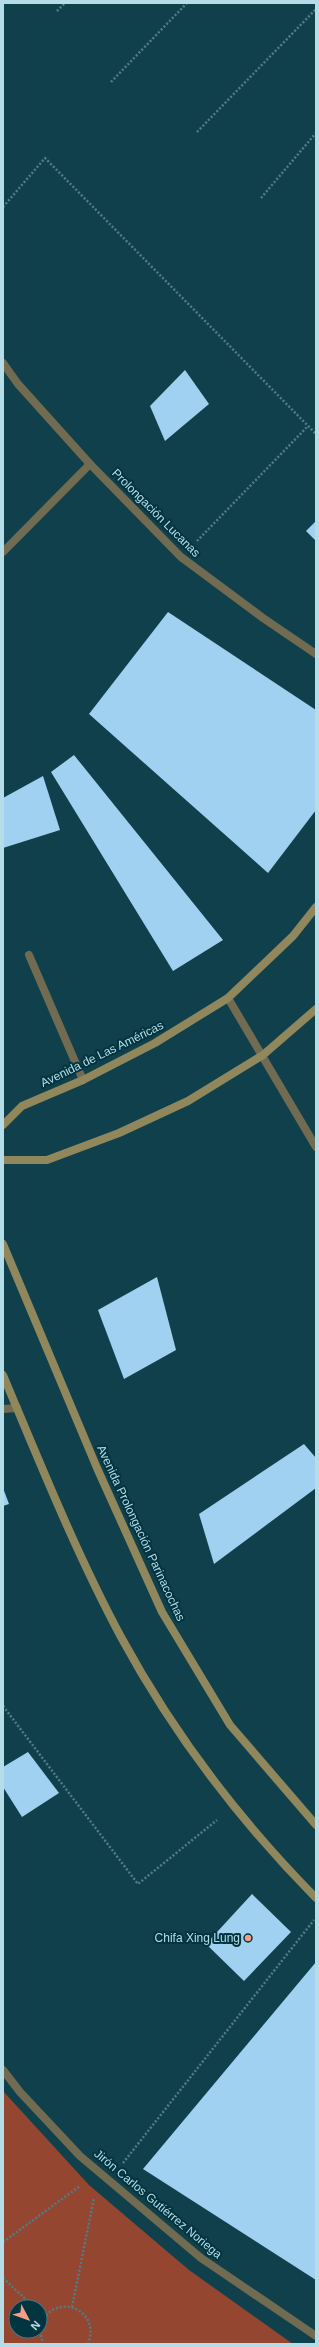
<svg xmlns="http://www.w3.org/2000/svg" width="319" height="2347" viewBox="0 0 319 2347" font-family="Helvetica,sans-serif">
<rect width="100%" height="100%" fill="#10404b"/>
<path fill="#944630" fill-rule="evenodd" d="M3 2091 89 2185 189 2270 293 2344H3ZM16 2307H40V2331H16Z"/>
<g fill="#a0d1f0">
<polygon points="185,370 209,404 165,441 150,406"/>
<polygon points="316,521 316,541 306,531"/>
<polygon points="168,612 316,710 316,810 268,873 89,714"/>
<polygon points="74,755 223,940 173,971 51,772"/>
<polygon points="43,776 60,830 3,848 3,798"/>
<polygon points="157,1277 176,1350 124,1379 98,1310"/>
<polygon points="304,1444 316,1458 316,1488 214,1564 199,1514"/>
<polygon points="3,1488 9,1504 3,1506"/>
<polygon points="28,1752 59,1793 22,1817 3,1787 3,1767"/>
<polygon points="252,1894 291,1932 244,1981 206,1944"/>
<polygon points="316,1962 316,2280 143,2169"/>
</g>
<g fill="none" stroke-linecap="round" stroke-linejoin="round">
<g stroke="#507d88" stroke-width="2.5" stroke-dasharray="2 2" stroke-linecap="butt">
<polyline points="57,11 65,3"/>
<polyline points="111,82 187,3"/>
<polyline points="197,132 316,9"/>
<polyline points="261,198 316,133"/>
<polyline points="3,207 45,158 316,434"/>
<polyline points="197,541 308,426"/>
<polyline points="3,1706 138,1884 217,1820"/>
<polyline points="123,2163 314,1920"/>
<polyline points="3,2242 80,2186"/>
<polyline points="3,2278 34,2307"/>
<polyline points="72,2307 94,2198"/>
<polyline points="40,2312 45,2317"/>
<path d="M40 2330C47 2290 103 2306 88 2344"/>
<polyline points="40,2331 43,2344"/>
</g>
<g stroke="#716b51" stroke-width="8">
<polyline points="29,955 83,1080"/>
<polyline points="3,1409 17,1408"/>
</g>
<g stroke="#716b51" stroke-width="8">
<polyline points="3,363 18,384 90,464 181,557 263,618 316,654"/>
<polyline points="3,552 90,464"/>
<polyline points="228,998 316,1147"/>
<polyline points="3,2070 20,2092 80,2156 201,2258 316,2336"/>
</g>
<g stroke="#90875d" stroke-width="8">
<polyline points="3,1125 22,1106 83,1080 155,1043 228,998 293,936 316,907"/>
<polyline points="3,1160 47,1160 119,1133 188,1101 263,1055 316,1009"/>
<polyline points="3,1244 97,1468 162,1612 230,1725 316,1825"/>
<path d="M3 1375C40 1463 76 1553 121 1637 173 1733 240 1821 316 1898"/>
</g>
</g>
<circle fill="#f49e86" stroke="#023540" stroke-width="1.5" cx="248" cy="1938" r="4"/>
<g text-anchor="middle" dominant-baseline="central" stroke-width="4" stroke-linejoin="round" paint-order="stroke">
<g font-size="12" fill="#b5dde8" stroke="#023540">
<text transform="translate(156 513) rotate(45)">Prolongación Lucanas</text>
<text transform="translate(102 1054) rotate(-26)">Avenida de Las Américas</text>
<text transform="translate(141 1533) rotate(65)">Avenida Prolongación Parinacochas</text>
<text transform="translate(158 2204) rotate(40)">Jirón Carlos Gutiérrez Noriega</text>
</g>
<g font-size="12" fill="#b5dde8" stroke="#023540" text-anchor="end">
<text x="240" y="1938">Chifa Xing Lung</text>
</g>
</g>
<rect width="319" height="2347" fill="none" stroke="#b5dde8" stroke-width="8"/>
<g transform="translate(28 2319) rotate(131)"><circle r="19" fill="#023540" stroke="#4a7883"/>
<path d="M0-3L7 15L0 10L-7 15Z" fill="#f49e86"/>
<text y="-6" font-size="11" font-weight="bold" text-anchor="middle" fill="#b5dde8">N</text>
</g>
</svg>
